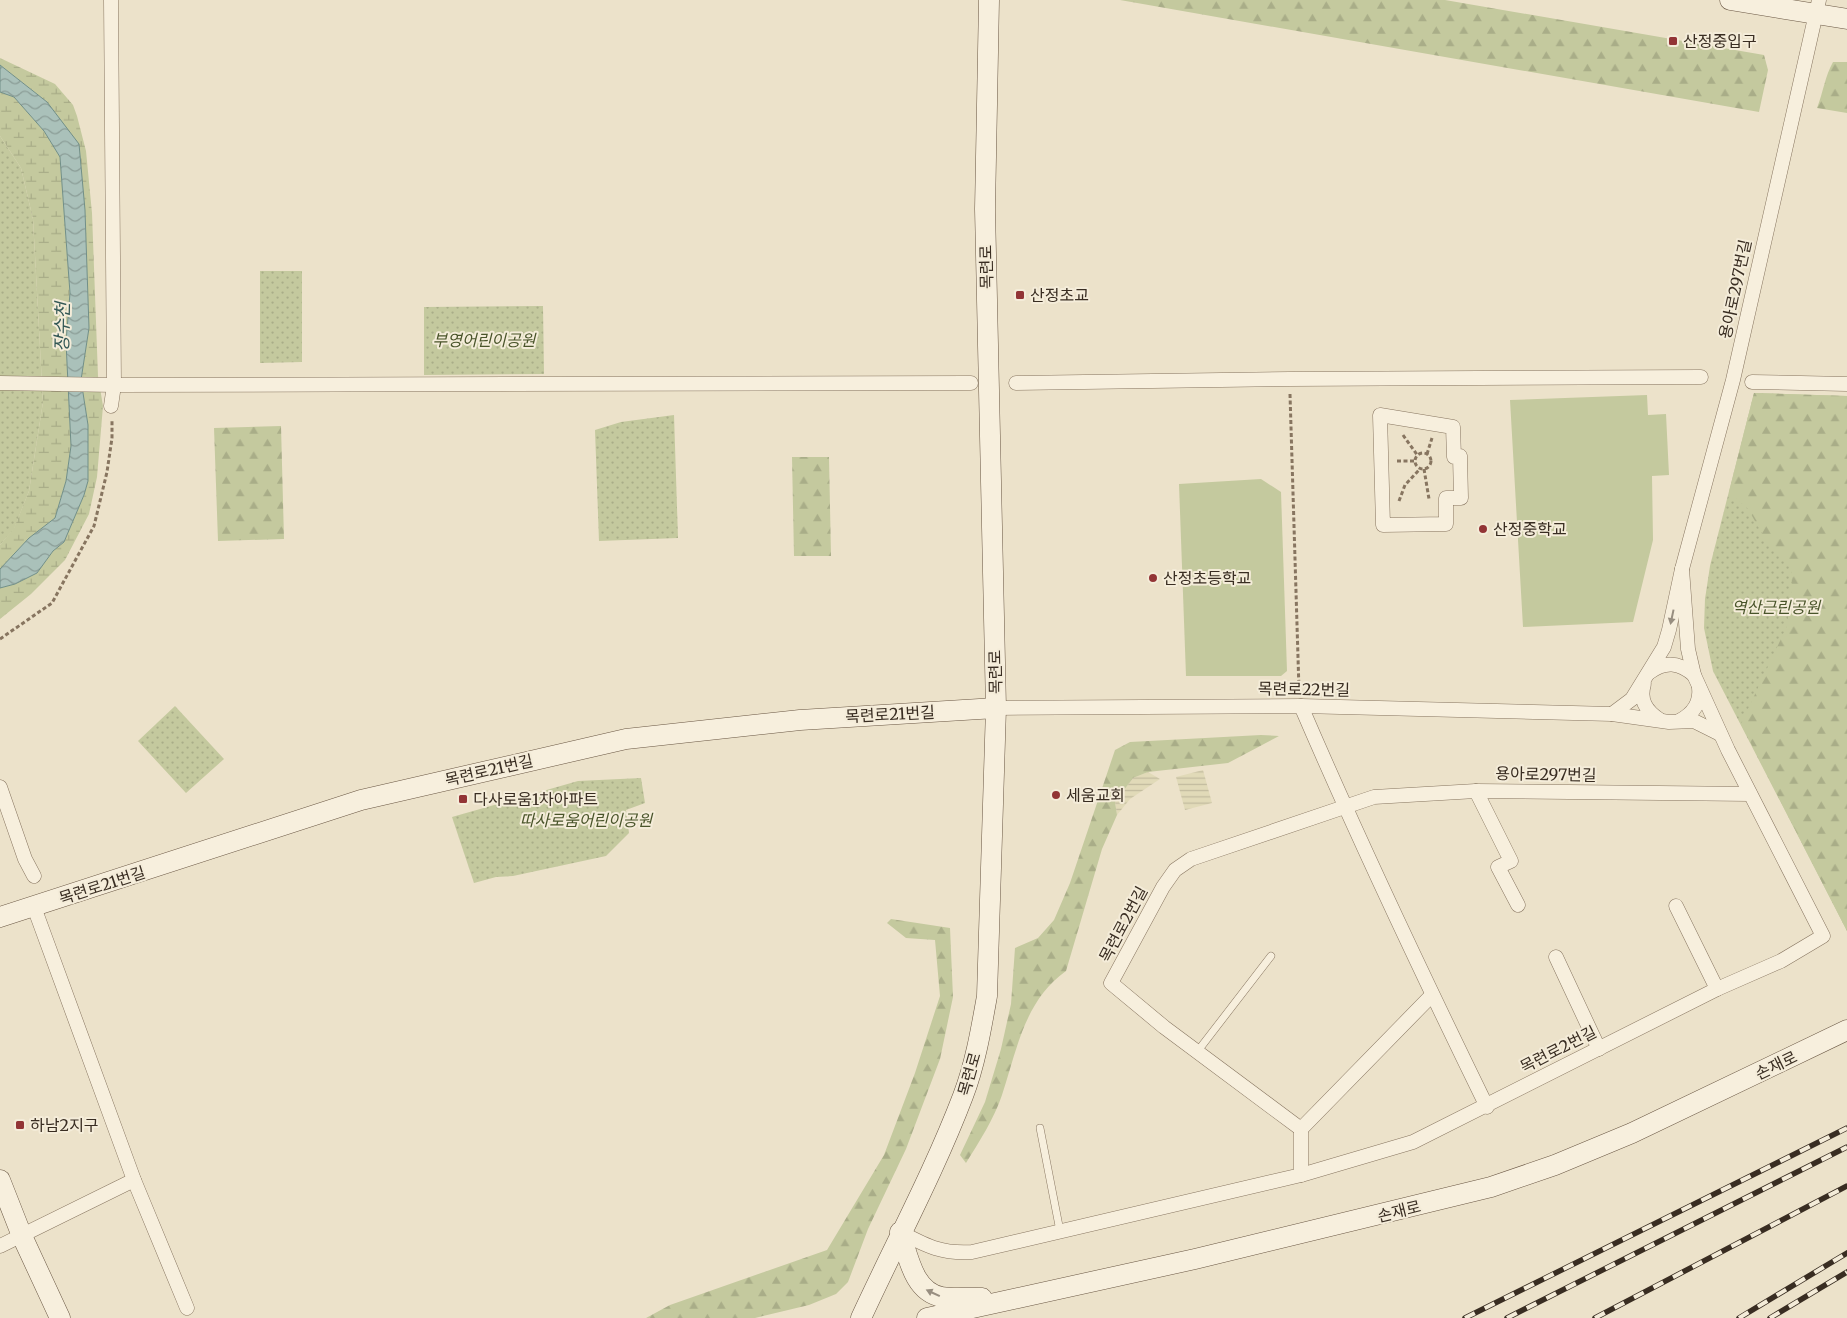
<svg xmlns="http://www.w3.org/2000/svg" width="1847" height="1318" viewBox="0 0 1847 1318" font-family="Merriweather,'Noto Sans KR',serif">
<defs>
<pattern id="farmland-rules" width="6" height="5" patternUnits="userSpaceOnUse" patternTransform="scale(1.25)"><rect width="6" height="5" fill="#e1dab8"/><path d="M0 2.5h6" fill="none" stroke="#c2bb9e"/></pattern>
<pattern id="grass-dots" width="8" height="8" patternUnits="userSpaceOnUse" patternTransform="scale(1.25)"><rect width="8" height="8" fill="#c4c99e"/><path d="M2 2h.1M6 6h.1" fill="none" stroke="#a9ad88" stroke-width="1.8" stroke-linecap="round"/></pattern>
<pattern id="forest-firs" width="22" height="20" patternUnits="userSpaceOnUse" patternTransform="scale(1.25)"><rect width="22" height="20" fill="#c4c99e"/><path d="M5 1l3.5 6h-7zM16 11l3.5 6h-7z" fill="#a9ad88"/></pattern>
<pattern id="wetland-marsh" width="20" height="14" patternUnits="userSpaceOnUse" patternTransform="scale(1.25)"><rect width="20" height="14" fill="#c4c99e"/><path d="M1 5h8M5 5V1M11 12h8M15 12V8" fill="none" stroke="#a9ad88"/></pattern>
<pattern id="water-waves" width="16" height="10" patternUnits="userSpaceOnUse" patternTransform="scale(1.25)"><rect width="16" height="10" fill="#aac1ba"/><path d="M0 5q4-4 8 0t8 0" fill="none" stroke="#8b9d97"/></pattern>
</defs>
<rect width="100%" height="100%" fill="#ece2ca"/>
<g fill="url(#farmland-rules)">
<polygon points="1203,770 1212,803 1185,810 1176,777"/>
<polygon points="1148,772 1160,779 1130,799 1117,815 1115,802 1133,778"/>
</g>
<g fill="url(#grass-dots)">
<polygon points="0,136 21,168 33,219 43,402 29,491 14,529 0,545"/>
<polygon points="260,271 302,271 302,362 260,363"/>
<polygon points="543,306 544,374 424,375 424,307"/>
<polygon points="1754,393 1847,396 1847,931 1713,671 1704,628 1705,599 1710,566"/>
<polygon points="674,415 678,538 599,541 595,430 621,422"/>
<polygon points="175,706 224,759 186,793 138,741"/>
<polygon points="641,778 645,803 626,810 629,833 606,856 513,876 496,877 474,883 452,817 578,781"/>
</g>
<g fill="url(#forest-firs)">
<polygon points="1120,0 1445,0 1764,55 1768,70 1759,112"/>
<path d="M1833 62H1847V113L1817 108C1823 93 1825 76 1833 62Z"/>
<polygon points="1754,393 1847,396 1847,931 1741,724 1787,626 1792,586 1791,566 1770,547 1748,509 1729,492"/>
<polygon points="281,426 284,539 218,541 214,428"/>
<polygon points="792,457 829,457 831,556 794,556"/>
<path d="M1261 735 1279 736 1228 763 1148 772 1133 778 1115 802 1117 815 1102 849 1066 971C1024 1001 1017 1050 1002 1095 994 1119 979 1142 966 1163L960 1155 985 1102 1001 1049 1011 1004 1015 948 1038 938 1054 920 1070 883 1115 750 1130 742Z"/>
<polygon points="891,919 950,928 953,997 940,1059 906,1149 868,1229 848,1282 836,1294 809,1305 755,1318 646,1318 670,1305 827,1250 884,1155 915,1073 940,996 935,940 906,938 887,923"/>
</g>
<g fill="url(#wetland-marsh)">
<polygon points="0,58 55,84 73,105 77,116 86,151 92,213 98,376 103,406 97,477 89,514 65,560 31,594 0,619 0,588 15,584 37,573 53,551 64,542 84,495 88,481 88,425 81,380 89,328 85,210 47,102 0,65"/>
<polygon points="0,92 14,97 44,131 60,157 70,293 66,342 71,446 66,481 55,518 29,538 0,569 0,545 14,528 29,491 43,402 33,219 21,168 0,136"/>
</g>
<g fill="#c4c99e">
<polygon points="1647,395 1648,415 1666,414 1669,475 1652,476 1653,540 1633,622 1523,627 1510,400"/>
<polygon points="1261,479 1281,492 1287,671 1281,676 1186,676 1179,484"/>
</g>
<polygon fill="url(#water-waves)" stroke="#718f88" points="0,65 47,102 79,144 85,210 89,328 81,380 88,425 88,481 84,495 64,542 53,551 37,573 15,584 0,588 0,569 29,538 55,518 66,481 71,446 66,342 70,293 60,157 44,131 14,97 0,92"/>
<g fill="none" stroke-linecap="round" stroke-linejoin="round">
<g stroke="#877560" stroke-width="8">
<g id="lane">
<polyline points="1197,1052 1271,956"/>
<polyline points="1040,1128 1060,1231"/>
</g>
</g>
<g stroke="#877560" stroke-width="15">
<g id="street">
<polyline points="111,0 114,385 111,406"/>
<polyline points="1752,382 1847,384"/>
<polyline points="0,383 114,385 971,383"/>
<polyline points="1016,383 1290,379 1701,377"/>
<polygon points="1380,415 1453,427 1454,457 1460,456 1461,498 1446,498 1446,524 1383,525"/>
<path d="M1650 672C1665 661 1679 662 1694 675"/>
<path d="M1644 684C1639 700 1646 711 1660 720"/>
<path d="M1301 706C1359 841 1422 974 1487 1107"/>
<polyline points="996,708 1301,706 1612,714 1669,722 1694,721 1720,734"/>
<polyline points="1612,714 1632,699 1664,647 1669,630 1682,569 1733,380 1819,0"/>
<path d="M1679 721C1693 714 1701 703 1699 687"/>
<polyline points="0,787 25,859 34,876"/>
<polyline points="1476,791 1511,861 1498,867 1518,905"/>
<polyline points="1676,906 1717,989"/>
<polyline points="34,907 134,1180 187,1308"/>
<polyline points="1556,957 1599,1049"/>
<polyline points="1301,1129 1164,1027 1111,983 1163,887 1175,870 1191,859 1374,797 1476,791 1750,794"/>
<polyline points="1301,1129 1432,995"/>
<polyline points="1301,1129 1301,1175"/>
<path d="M900 1232C927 1246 941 1254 972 1252L1301 1175 1413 1142 1717 989 1781 961 1823 936 1728 750 1694 675 1688 649 1682 569"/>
<polyline points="0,1246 134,1180"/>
</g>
</g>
<g stroke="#695643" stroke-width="21">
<g id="secondary">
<polyline points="1730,0 1847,19"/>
<polyline points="0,917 361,800 626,739 800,720 996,708"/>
<polyline points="0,1180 22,1236 60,1318"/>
<path d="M900 1232C908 1255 913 1292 942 1297 955 1299 969 1297 982 1298"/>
<path d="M861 1318C895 1244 934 1172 963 1096 975 1065 981 1030 987 996L996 708 985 209 989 0"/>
<polyline points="927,1318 1195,1259 1491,1187 1555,1165 1632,1133 1847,1030"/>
</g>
</g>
<g stroke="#877560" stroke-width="3" stroke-dasharray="4 2.5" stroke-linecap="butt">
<polyline points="1290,394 1299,690"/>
<polyline points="1403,435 1418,456"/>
<circle cx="1423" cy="461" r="8"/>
<polyline points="1427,454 1432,438"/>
<polyline points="1397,461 1415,461"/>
<polyline points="1424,469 1429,499"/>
<polyline points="1399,501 1405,485 1420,469"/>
<polyline points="0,639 52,603 94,526 107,472 112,438 112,420"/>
</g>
<use href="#lane" stroke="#f7efdd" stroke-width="7"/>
<use href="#street" stroke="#f7efdd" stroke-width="14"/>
<use href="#secondary" stroke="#f7efdd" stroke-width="20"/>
<g stroke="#392d22" stroke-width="5.5">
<g id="rail">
<polyline points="1465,1318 1847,1128"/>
<polyline points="1507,1318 1847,1147"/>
<polyline points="1595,1318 1847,1186"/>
<polyline points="1739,1318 1847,1253"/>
<polyline points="1770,1318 1847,1272"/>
</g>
</g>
<use href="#rail" stroke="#f4ecd9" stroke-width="4" stroke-dasharray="11" stroke-linecap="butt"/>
</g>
<defs><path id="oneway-solid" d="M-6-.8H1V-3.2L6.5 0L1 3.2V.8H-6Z" transform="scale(1.25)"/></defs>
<g fill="#988e80">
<use href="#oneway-solid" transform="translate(1672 617) rotate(102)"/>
<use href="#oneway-solid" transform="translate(933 1293) rotate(-155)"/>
</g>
<g fill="#923435" stroke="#f4ecd9" stroke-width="2">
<rect x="1668" y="36" width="10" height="10" rx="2.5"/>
<rect x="1015" y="290" width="10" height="10" rx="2.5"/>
<circle cx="1483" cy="529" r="5"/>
<circle cx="1153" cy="578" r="5"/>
<circle cx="1056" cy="795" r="5"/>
<rect x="458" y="794" width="10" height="10" rx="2.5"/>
<rect x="15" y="1120" width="10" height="10" rx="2.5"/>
</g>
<g text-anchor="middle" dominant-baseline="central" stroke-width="4" stroke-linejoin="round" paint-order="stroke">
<g font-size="16" fill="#392d22" stroke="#f4ecd9" text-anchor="start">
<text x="1683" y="41">산정중입구</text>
<text x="1030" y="295">산정초교</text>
<text x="1493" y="529">산정중학교</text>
<text x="1163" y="578">산정초등학교</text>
<text x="1066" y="795">세움교회</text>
<text x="473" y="799">다사로움1차아파트</text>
<text x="30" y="1125">하남2지구</text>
</g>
<g font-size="16" fill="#392d22" stroke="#f4ecd9">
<text transform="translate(986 267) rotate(-91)">목련로</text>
<text transform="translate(1735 289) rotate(-78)">용아로297번길</text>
<text transform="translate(995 672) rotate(-91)">목련로</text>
<text transform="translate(1304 689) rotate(1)">목련로22번길</text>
<text transform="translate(890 714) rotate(-3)">목련로21번길</text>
<text transform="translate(489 770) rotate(-13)">목련로21번길</text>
<text transform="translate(1546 774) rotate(1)">용아로297번길</text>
<text transform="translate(102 885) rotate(-18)">목련로21번길</text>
<text transform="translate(1123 924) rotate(-62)">목련로2번길</text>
<text transform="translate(1558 1049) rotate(-27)">목련로2번길</text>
<text transform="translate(1776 1065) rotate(-26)">손재로</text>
<text transform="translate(969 1074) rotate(-74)">목련로</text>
<text transform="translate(1399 1211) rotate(-14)">손재로</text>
</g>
<g font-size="16" font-style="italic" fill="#49542a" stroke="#f4ecd9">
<text x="484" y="340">부영어린이공원</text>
<text x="1776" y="607">역산근린공원</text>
<text x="586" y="820">따사로움어린이공원</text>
</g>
<g font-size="18" font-style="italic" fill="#325755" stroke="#f4ecd9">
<text transform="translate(62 327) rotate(-89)">장수천</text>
</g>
</g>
</svg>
